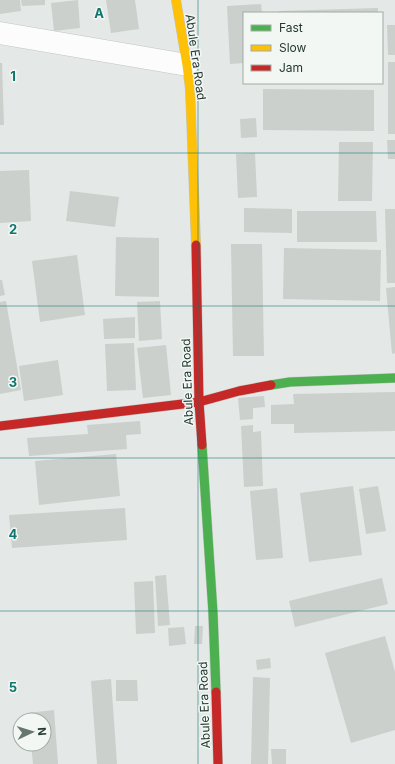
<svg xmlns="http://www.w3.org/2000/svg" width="395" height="764" viewBox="0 0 395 764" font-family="Inter,sans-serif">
<rect width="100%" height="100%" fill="#e4e8e6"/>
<g fill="#cbd0cd">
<polygon points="0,0 20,0 21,11 0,14"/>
<polygon points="21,0 45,0 45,5 22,6"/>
<polygon points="78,0 80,28 54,31 51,3"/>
<polygon points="106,0 135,0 139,29 111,33"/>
<polygon points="261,4 262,13 244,13 244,63 230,64 227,6"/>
<polygon points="378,8 378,13 279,13 279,11"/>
<polygon points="387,25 395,25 395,55 388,55"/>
<rect x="388" y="62" width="7" height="72"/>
<polygon points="0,63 2,63 4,125 0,125"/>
<polygon points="263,89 374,90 374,131 263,130"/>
<polygon points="256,118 257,137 241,138 240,119"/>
<polygon points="387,140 395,140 395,159 388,159"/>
<polygon points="339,142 373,142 372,201 338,201"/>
<polygon points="255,153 257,197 238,198 236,154"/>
<polygon points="29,170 31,221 0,223 0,171"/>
<polygon points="70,191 119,197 115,227 66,221"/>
<polygon points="244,208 292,209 292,233 244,232"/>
<polygon points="385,209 395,209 395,283 387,283"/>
<polygon points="297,211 376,211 377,242 297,242"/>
<polygon points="116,237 159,238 159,297 115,296"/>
<polygon points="231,244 262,244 264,356 233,356"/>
<polygon points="284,248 381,250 380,301 283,299"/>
<polygon points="77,255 85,315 40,322 32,261"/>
<polygon points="0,280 2,280 5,295 0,296"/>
<polygon points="395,287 395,353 392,354 386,288"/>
<polygon points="6,301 21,390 0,394 0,302"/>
<polygon points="160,301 162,339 139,341 137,302"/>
<polygon points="135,317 135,338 104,339 103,319"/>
<polygon points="134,343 136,390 107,391 105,344"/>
<polygon points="166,345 171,395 143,398 137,348"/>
<polygon points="58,360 63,395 24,401 19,366"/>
<polygon points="395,392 395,431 294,433 294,424 271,424 271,405 294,404 293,394"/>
<polygon points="264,396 265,407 253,408 253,419 240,420 238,398"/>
<polygon points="140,421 141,434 126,435 127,449 29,456 27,438 88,434 87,425"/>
<polygon points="253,425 253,432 261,431 263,486 244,487 241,426"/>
<polygon points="116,454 120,496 39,505 35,461"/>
<polygon points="353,486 362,555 309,562 300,493"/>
<polygon points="378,486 386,531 366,534 359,489"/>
<polygon points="277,488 283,558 256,560 250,491"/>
<polygon points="125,508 127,540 12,548 9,515"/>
<polygon points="166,575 170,625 158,626 155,576"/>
<polygon points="382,578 388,604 295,627 289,601"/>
<polygon points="153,581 155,633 136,634 134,582"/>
<polygon points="195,626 203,626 202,644 194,644"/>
<polygon points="184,627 186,644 169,646 168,628"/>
<polygon points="385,636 395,672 395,730 351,743 325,653"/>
<polygon points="270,658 271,668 257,670 256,660"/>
<polygon points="253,677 270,678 268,764 251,764"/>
<polygon points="111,679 117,764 97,764 91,681"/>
<polygon points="116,680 137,680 138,701 116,701"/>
<polygon points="54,710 58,764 33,764 31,744 44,744 44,720 29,720 28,713"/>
<polygon points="271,749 286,749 286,764 272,764"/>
</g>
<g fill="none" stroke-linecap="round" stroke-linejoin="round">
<g stroke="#c1c5c3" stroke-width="23">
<polyline id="street" points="0,33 187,65"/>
</g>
<g stroke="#c0c6c3" stroke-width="10">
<g id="fast">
<polyline points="271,385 290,382 395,378"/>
<polyline points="202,445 213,613 216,692"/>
</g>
</g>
<g stroke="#c0c6c3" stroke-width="10">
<polyline id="slow" points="176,0 187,65 190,89 196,245"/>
</g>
<g stroke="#c0c6c3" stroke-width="10">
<g id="jam">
<polyline points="196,245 199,402 202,445"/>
<polyline points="0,426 199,402 239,391 271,385"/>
<polyline points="216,692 218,764"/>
</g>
</g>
<use href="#street" stroke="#fbfcfb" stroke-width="22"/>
<use href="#fast" stroke="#4caf50" stroke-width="9"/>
<use href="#slow" stroke="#ffc107" stroke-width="9"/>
<use href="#jam" stroke="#c62828" stroke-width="9"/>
</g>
<path fill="none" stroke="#0f766e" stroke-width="1" stroke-opacity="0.55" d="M198 0V764M0 153H395M0 306H395M0 458H395M0 611H395"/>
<g text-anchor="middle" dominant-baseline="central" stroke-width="3" stroke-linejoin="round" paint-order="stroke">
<g font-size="12" fill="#243931" stroke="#f2f7f4">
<text transform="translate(196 57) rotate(82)">Abule Era Road</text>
<text transform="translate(187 382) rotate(-92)">Abule Era Road</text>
<text transform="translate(204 705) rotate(-92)">Abule Era Road</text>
</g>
</g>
<g font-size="13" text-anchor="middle" font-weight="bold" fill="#0f766e" stroke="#f2f7f4" stroke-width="3" stroke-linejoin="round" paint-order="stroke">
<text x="99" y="18">A</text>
<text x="13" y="81">1</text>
<text x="13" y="234">2</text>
<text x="13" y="387">3</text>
<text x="13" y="539">4</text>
<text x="13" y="692">5</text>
</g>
<rect x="243" y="12" width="140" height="72" fill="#f2f7f4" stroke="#a0aba6"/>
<rect x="251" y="25" width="20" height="6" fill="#4caf50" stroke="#a0aba6"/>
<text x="279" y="32" font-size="12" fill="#243931">Fast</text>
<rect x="251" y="45" width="20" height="6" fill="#ffc107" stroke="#a0aba6"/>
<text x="279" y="52" font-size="12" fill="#243931">Slow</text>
<rect x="251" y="65" width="20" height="6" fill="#c62828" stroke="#a0aba6"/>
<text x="279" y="72" font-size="12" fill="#243931">Jam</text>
<g transform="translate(32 732) rotate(86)"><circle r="19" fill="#f2f7f4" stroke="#a0aba6"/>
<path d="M0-3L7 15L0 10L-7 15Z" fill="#677670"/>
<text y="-6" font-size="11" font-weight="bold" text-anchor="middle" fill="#243931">N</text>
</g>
</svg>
